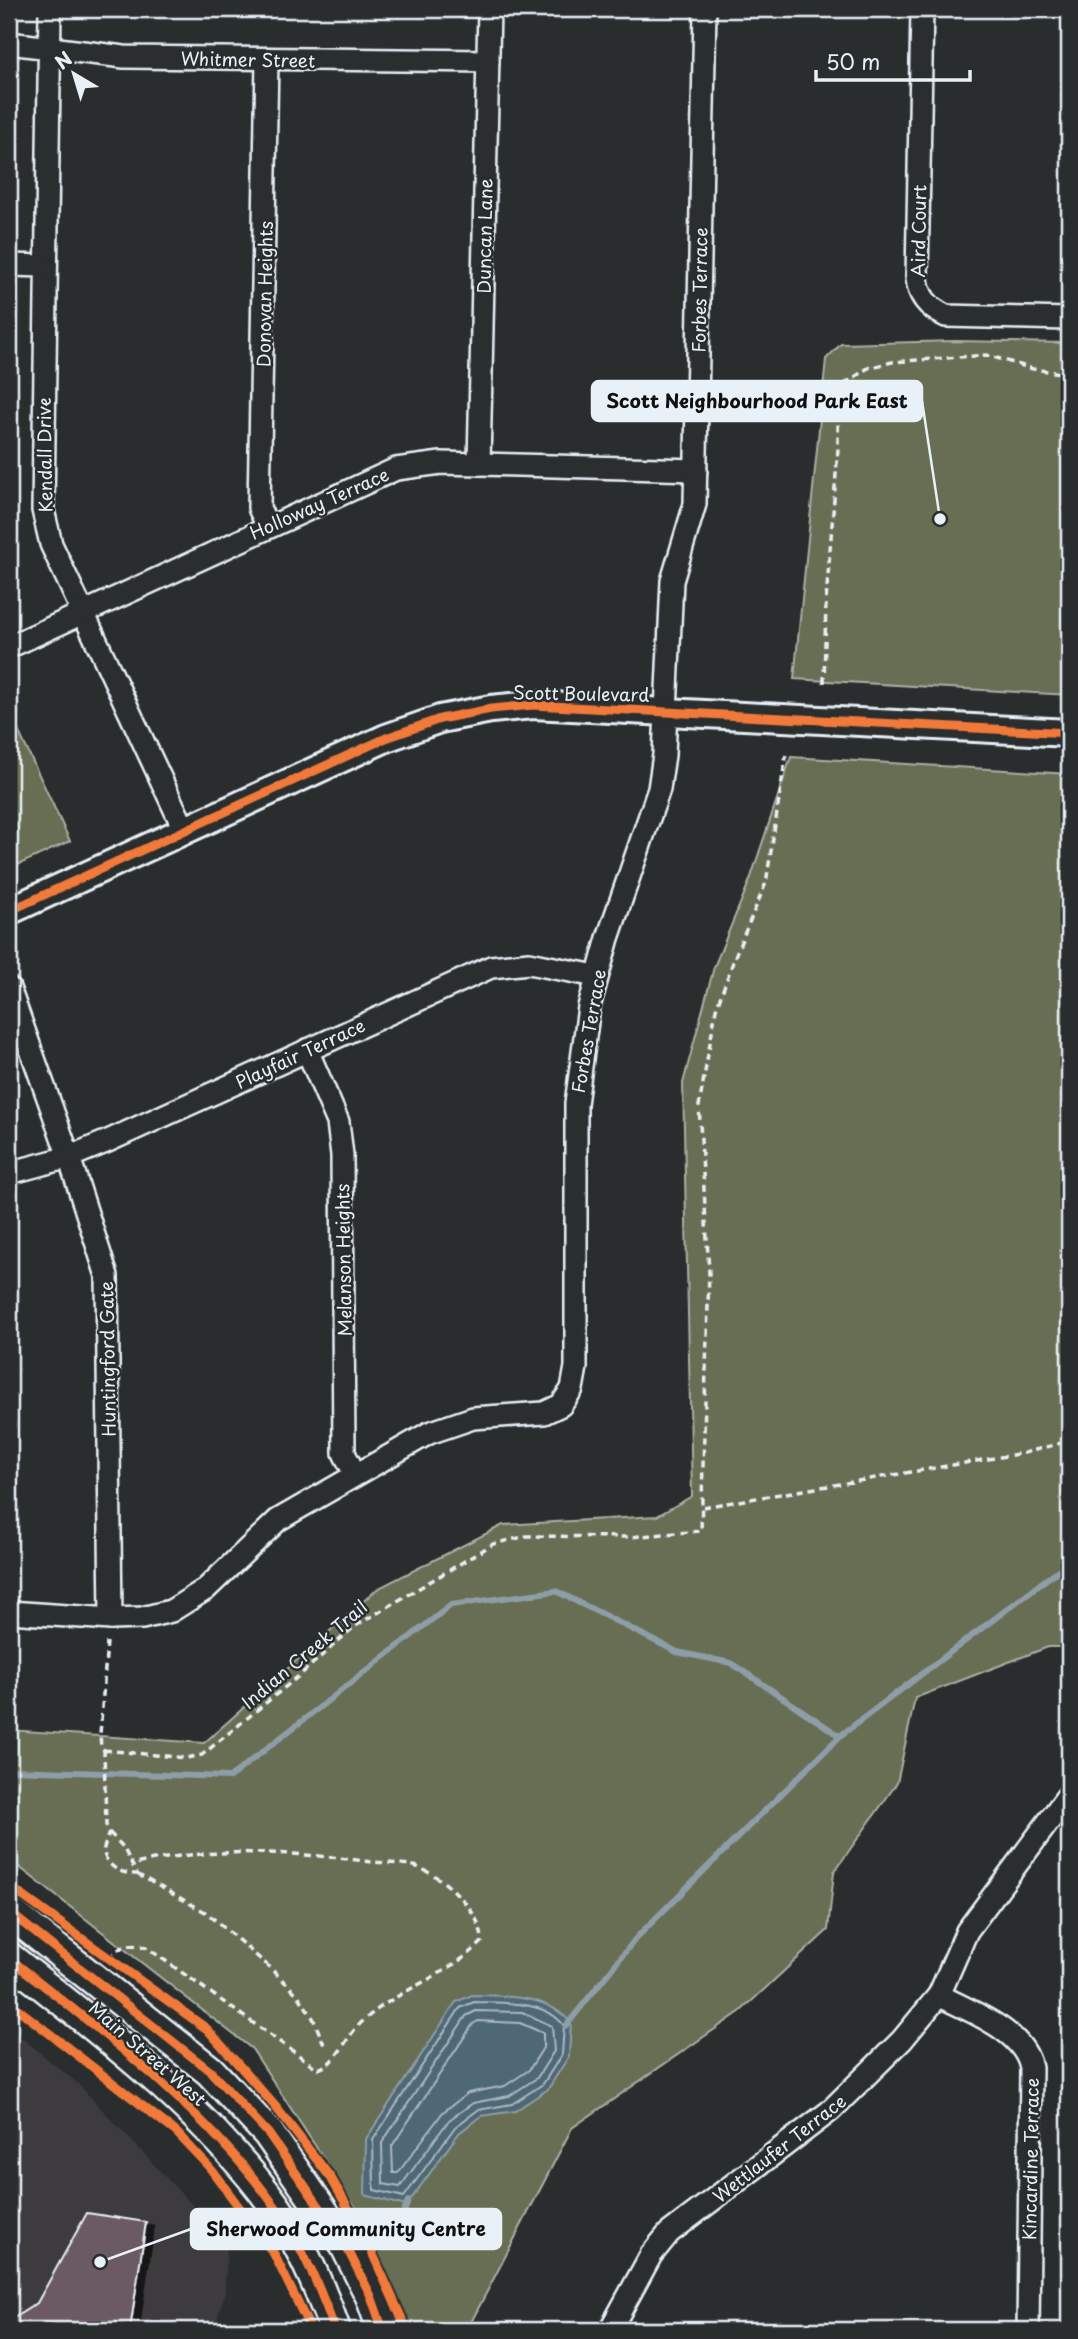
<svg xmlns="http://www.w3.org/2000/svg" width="1078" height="2339" viewBox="0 0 1078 2339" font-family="'Playpen Sans',sans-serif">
<defs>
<filter id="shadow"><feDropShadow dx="8" dy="4.5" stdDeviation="0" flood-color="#0009"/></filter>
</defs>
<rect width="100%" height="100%" fill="#2a2d2e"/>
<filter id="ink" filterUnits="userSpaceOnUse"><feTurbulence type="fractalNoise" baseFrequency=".0143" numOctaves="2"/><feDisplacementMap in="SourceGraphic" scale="14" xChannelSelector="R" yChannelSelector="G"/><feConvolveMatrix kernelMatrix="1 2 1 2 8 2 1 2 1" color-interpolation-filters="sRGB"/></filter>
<g filter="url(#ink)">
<polygon fill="#3e3a3e" points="9,2027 77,2083 227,2242 225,2292 214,2330 9,2330"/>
<g fill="#676e53" stroke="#a8b0a6" stroke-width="2">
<polygon points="956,341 1069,343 1069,695 794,679 826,359 841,344"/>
<polygon points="9,711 70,841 9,869"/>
<polygon points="791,757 1069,774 1069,1647 1048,1647 915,1698 897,1783 834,1872 828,1930 741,2011 572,2128 467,2330 412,2330 365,2222 252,2049 9,1859 9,1730 204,1743 377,1589 503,1525 657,1516 692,1496 683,1083 714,967 750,880"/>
</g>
<path fill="#506774" stroke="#8d9ea9" stroke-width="2" d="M472 1995C506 1996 547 1994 571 2023L569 2056 548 2089 515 2111 481 2116 459 2133 406 2206 365 2195 366 2139 456 2002Z"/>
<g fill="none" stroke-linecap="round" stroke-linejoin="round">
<g stroke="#abbac3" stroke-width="2">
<path d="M474 2002C502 2003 546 2000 564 2026L562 2054 543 2084 512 2104 478 2110 455 2127 404 2197 374 2190 373 2140 460 2008Z"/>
<polygon points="476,2011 522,2012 552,2026 554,2051 537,2078 509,2096 473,2103 449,2120 400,2187 383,2184 382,2143 466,2016"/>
<polygon points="478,2021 520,2023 543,2033 543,2048 529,2070 505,2086 468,2093 443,2112 398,2173 393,2173 392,2146 473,2024"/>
</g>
<g stroke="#8d9ea9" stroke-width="6">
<polyline points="9,1770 230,1777 451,1605 556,1591 677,1652 731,1663 840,1736"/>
<polyline points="566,2026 637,1937 840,1736 1069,1562"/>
<polyline points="393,2244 408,2201"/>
</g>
</g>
<polygon fill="#6c5a62" stroke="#e8f1f8" stroke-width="2" filter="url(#shadow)" points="87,2213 146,2222 130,2330 9,2330 9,2321 37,2303"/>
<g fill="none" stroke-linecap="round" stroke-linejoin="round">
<g stroke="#e8f1f8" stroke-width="26">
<g id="minor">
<polyline points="50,9 43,510 51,544 185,831"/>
<path d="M922 9 917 277C918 297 929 308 946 316L1069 319"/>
<polyline points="9,43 124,57 488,61"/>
<polyline points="267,59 259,508 268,527"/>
<polyline points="9,265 45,266"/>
<polyline points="479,464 489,9"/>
<polyline points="9,647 396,469 441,463 696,470"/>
<polyline points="9,988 69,1157 107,1276 111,1619"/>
<polyline points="307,1050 338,1122 342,1155 344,1453 355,1474"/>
<polyline points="9,1173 69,1157 108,1141 491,967 529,963 596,976"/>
<polyline points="9,1612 111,1619 142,1618 171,1611 206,1589 278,1520 429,1433 473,1418 544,1413 561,1405 572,1389 576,1367 576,1104 589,1007 608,938 659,789 664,755 672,581 695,504 705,9"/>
<path d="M939 1995C970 2012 1024 2030 1031 2068L1028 2330"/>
<polyline points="610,2330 651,2255 669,2233 830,2111 902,2040 939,1995 967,1931 1069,1794"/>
</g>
</g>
<g stroke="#e8f1f8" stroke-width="32">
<polyline id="tertiary" points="9,911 386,738 440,719 491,709 533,705 1069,733"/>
</g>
<g stroke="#e8f1f8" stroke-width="35">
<g id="secondary">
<polyline points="9,1912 210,2071 268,2133 344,2242 371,2296 383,2330"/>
<path d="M9 1958C103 2033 203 2107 274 2205 300 2241 320 2288 335 2330"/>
</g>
</g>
<g stroke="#e8f1f8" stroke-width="3.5" stroke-dasharray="7 5" stroke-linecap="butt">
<polyline points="824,683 826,601 838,449 838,408 846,383 868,368 892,362 987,355 1033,369 1069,374"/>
<polyline points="703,1507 1024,1453 1069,1441"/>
<path d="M107 1642 100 1734 101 1748 104 1750 106 1825 109 1832 103 1851C108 1868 121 1874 137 1874L123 1847 109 1832"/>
<polyline points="104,1750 186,1758 202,1755 300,1675 354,1627 493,1544 527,1536 629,1537 701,1531 709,1272 699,1106 716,1009 737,951 766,883 786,755"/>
<polyline points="137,1874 207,1913 266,1964 298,1995 313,2018 326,2049"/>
<path d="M109 1958C119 1945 132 1944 146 1947L318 2069C337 2063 344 2041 357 2027 392 1990 447 1978 482 1942 483 1912 443 1875 414 1866 401 1863 385 1863 372 1862 300 1852 202 1846 132 1865"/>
</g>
<use href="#minor" stroke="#2a2d2e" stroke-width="21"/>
<use href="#tertiary" stroke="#2a2d2e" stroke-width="26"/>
<use href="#secondary" stroke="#2a2d2e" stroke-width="30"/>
<g stroke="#2a2d2e" stroke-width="13">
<g id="cycleway">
<polyline points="9,911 386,738 440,719 491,709 533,705 1069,733"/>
<polyline points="9,1886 207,2029 275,2106 331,2178 365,2237 407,2330"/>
<polyline points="9,1912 210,2071 268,2133 344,2242 371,2296 383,2330"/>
<path d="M9 1958C103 2033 203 2107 274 2205 300 2241 320 2288 335 2330"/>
<polyline points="9,2002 176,2132 210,2168 274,2254 311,2330"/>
</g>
</g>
<use href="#cycleway" stroke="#f17a3a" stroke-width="9"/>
</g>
</g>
<g text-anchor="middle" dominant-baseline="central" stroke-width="5" stroke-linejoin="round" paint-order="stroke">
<g font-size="18" fill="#e8f1f8" stroke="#2a2d2e">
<text transform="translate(248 59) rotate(1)">Whitmer Street</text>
<text transform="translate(918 231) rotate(-89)">Aird Court</text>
<text transform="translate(484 236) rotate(-89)">Duncan Lane</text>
<text transform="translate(699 290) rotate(-89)">Forbes Terrace</text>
<text transform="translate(264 294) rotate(-89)">Donovan Heights</text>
<text transform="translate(44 455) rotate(-91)">Kendall Drive</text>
<text transform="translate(319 503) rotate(-24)">Holloway Terrace</text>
<text transform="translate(581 693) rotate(1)">Scott Boulevard</text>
<text transform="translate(588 1031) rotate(-80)">Forbes Terrace</text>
<text transform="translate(300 1053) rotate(-25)">Playfair Terrace</text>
<text transform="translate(343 1260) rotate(-91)">Melanson Heights</text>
<text transform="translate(107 1359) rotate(-91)">Huntingford Gate</text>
<text transform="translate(304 1654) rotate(-40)">Indian Creek Trail</text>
<text transform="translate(148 2053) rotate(41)">Main Street West</text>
<text transform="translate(779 2148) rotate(-38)">Wettlaufer Terrace</text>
<text transform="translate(1030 2159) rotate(-89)">Kincardine Terrace</text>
</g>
</g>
<path fill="none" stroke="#e8f1f8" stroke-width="2.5" d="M940 519L922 401M100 2262L191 2229"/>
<g fill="#e8f1f8" stroke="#2a2d2e" stroke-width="2.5">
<circle cx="940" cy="519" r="7"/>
<circle cx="100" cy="2262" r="7"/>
</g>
<g fill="#e8f1f8" stroke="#e8f1f8" stroke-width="2.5">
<rect x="592" y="381" width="330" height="40" rx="7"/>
<rect x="191" y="2209" width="310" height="40" rx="7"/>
</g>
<g font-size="19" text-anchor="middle" font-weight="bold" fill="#111">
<text x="757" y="408">Scott Neighbourhood Park East</text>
<text x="346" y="2236">Sherwood Community Centre</text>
</g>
<rect width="1078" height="2339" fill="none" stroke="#2a2d2e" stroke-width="35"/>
<rect x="18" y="18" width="1043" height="2304" fill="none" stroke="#e8f1f8" stroke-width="2.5" filter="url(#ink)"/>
<g transform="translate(74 74) rotate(322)" stroke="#2a2d2e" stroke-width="5" paint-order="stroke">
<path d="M0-5L12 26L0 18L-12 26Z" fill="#e8f1f8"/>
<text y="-10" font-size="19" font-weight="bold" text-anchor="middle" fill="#e8f1f8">N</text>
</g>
<path d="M816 70v10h154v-10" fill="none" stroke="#e8f1f8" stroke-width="3.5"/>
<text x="826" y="70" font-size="21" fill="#e8f1f8" stroke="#2a2d2e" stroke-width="5" paint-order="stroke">50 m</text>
</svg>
